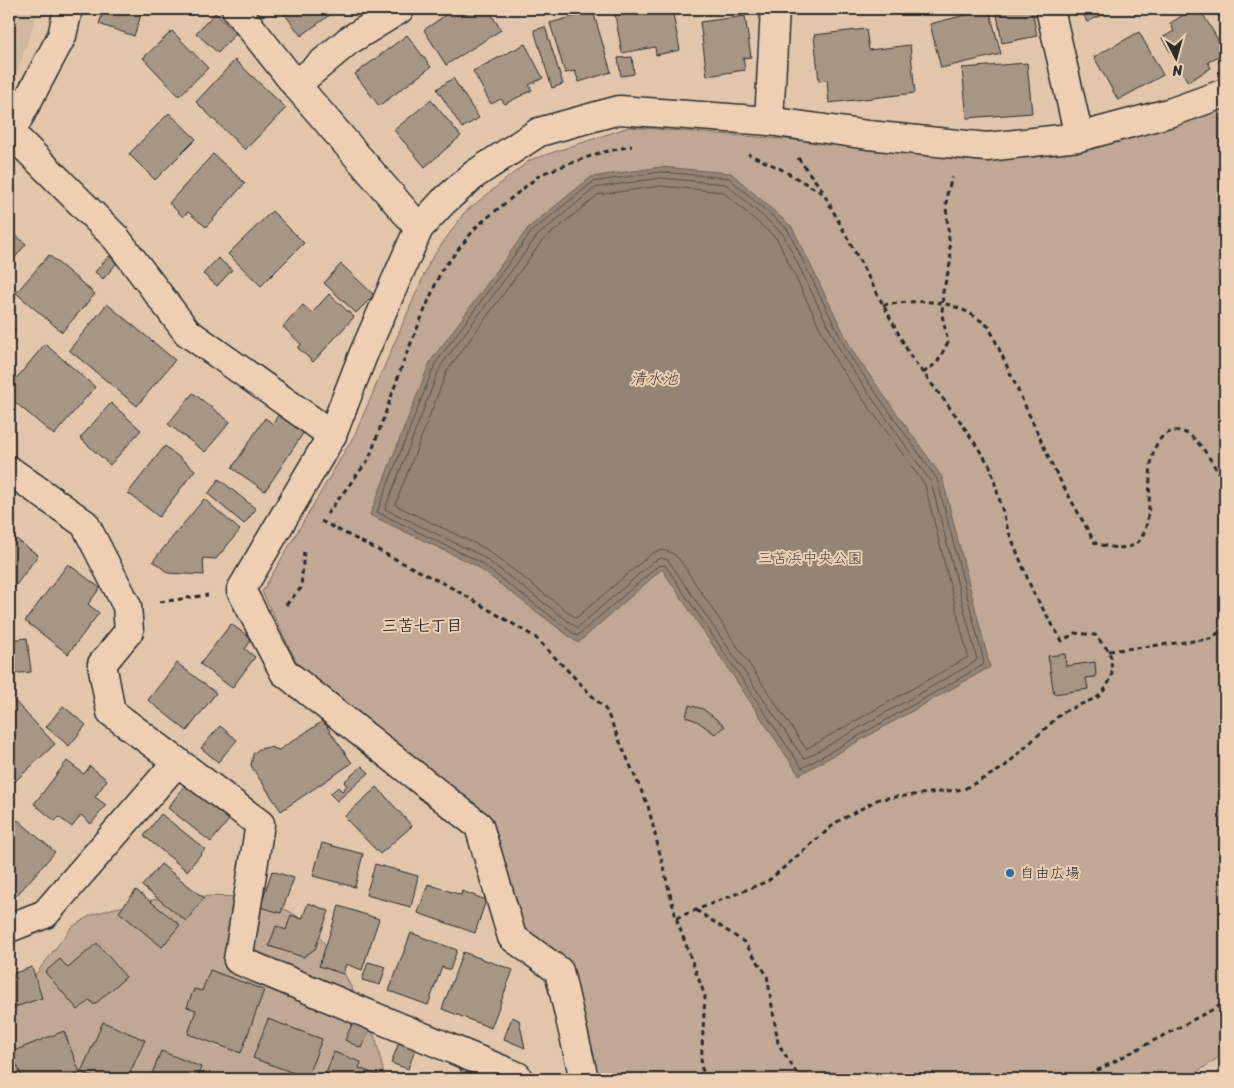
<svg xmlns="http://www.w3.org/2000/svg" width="1234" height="1088" viewBox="0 0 1234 1088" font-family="Sriracha,'Klee One',sans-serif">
<rect width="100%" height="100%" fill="#e1c6ac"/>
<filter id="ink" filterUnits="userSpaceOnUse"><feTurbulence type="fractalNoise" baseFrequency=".02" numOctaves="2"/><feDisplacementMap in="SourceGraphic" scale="10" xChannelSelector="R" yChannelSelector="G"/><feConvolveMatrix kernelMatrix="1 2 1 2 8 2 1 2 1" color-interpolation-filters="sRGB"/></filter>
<g filter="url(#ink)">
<polygon fill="#d0b8a0" points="9,9 39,9 18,70 9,75"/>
<g fill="#c0a994" stroke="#766a60">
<polygon points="1225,105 1225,1053 1187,1079 591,1079 567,967 526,944 494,829 299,667 262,592 355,434 430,261 464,213 530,160 629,127 999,156 1118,142"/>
<polygon points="197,896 251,897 289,911 309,924 339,962 376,1040 385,1079 9,1079 9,1009 72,927 91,915 111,909 157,899"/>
</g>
<polygon fill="#948476" stroke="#6a6058" points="661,167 731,173 792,227 853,352 942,477 990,667 799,775 662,569 578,643 475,565 370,515 430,362 528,228 591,177"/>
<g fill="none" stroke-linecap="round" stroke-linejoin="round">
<g stroke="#554f49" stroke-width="1">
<polygon points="661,172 729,178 788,230 849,355 937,479 984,662 983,665 802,768 665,565 658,566 577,636 478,561 377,512 435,364 532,231 593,182"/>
<polygon points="661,178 726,184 783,234 844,358 931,482 977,659 975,662 804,759 668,560 661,558 654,561 577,628 482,556 385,509 440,367 537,236 595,188"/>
<path d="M661 186 723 192 777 239 837 363 925 485 968 657 806 749 679 559C671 550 662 548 651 554L576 618 486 549 395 505 447 371 542 241 598 195Z"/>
</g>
</g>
<g fill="#a89684" stroke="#2b2b2b">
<polygon points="104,9 143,9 134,36 99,24"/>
<polygon points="281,9 338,9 301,36"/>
<polygon points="446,9 488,9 501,30 446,65 424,30 444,16 441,12"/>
<polygon points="532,9 545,9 535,14"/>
<polygon points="614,9 672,9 680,50 656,55 655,47 622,53"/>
<polygon points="989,9 1001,54 941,68 930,24"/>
<polygon points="996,9 1032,9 1037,36 1002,43"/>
<polygon points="1081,9 1115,9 1087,22"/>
<polygon points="1194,9 1200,9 1225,52 1208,62 1211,68 1188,82 1162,38 1174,31 1170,23"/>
<polygon points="1220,9 1225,9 1225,30 1216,11"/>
<polygon points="593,11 611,72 579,82 575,71 565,73 550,23"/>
<polygon points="215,13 236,33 218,53 196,33"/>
<polygon points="745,16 751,57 743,58 745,70 707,76 700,22"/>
<polygon points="545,27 563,84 552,88 534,30"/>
<polygon points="866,29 869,50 910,45 915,93 829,103 827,80 819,81 814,35"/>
<polygon points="172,31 208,68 179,96 143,58"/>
<polygon points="1139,32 1163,75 1118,100 1094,57"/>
<polygon points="407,35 431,67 379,106 355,74"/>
<polygon points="525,44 543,78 529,85 532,90 505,104 501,99 491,104 473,71"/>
<polygon points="632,57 634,74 621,76 618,58"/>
<polygon points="235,60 286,108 245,150 196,102"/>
<polygon points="1027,63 1032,113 967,118 962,68"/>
<polygon points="453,78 479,118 462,128 437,89"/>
<polygon points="431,100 461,136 425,167 394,130"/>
<polygon points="169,113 196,139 155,180 129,154"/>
<polygon points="213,154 245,183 206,227 188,212 183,217 169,203"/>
<polygon points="272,211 304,243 261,286 228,254"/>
<polygon points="9,230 26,244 9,265"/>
<polygon points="49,255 95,294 62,332 16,293"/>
<polygon points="109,256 117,263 103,279 95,272"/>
<polygon points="218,258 232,270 217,286 203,274"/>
<polygon points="341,264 374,295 356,313 324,283"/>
<polygon points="329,294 354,317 313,362 298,348 301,344 283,327 303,305 312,313"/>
<polygon points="107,304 175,360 137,406 69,350"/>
<polygon points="9,325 16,330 9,340"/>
<polygon points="45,344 95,387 54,435 9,397 9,387"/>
<polygon points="193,393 230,422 205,452 168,424"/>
<polygon points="111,403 141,430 110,465 80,438"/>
<polygon points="278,415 304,432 265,491 232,468 265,418 273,424"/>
<polygon points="165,446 195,470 159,517 128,493"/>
<polygon points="219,479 256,509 244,524 208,494"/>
<polygon points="204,499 240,530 216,559 203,558 204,575 168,573 153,561"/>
<polygon points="9,534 38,555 9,595"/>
<polygon points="68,564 100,588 88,604 99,613 68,654 25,621"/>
<polygon points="231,624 252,639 245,649 255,657 232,688 200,664"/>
<polygon points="27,638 31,672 9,674 9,640"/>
<polygon points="1065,654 1066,666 1095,662 1096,677 1086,678 1088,689 1054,694 1048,656"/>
<polygon points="177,663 216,693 187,731 148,700"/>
<polygon points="9,695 55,744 9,787"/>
<polygon points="689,705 703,709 725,726 715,734 697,721 686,717"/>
<polygon points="63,706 86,725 69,746 46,727"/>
<polygon points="323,721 352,763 281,811 251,766 253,754 259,749 270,747 279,750"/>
<polygon points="220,726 237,740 218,762 201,748"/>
<polygon points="67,761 84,774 90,766 107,780 95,797 106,805 91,824 81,815 72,827 59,817 55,821 34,804"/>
<polygon points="362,766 369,773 337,801 330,794 338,787 342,791 347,786 344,782"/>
<polygon points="185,785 229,820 211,842 168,808"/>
<polygon points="377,787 412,826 380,854 344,817"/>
<polygon points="161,814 205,849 187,871 144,836"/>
<polygon points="18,820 55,852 9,904 9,829"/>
<polygon points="322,843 363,854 355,887 313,876"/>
<polygon points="161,864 204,898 186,921 142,886"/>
<polygon points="375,864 418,876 411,907 366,895"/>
<polygon points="272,871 294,878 281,913 260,907"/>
<polygon points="428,884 461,895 462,891 486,900 475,933 418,913"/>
<polygon points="136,890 180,925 162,947 119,912"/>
<polygon points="308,903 329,911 315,949 303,957 269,946 276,926 286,930 291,915 302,919"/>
<polygon points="339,906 379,919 362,970 346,964 343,974 319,966"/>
<polygon points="411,933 457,950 450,970 442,967 428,1005 389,991"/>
<polygon points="97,943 126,977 94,1005 90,1000 78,1010 45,972 60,959 68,968"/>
<polygon points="463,952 513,970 491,1028 442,1009"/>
<polygon points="368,962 386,967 380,985 362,980"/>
<polygon points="32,967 42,998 9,1009 9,975"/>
<polygon points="210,970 264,990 241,1053 188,1034 196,1010 187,1007 194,989 202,991"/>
<polygon points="357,1013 374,1021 361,1048 345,1040"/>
<polygon points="512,1017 519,1020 525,1048 504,1039"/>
<polygon points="268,1019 322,1039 307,1078 253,1058"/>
<polygon points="103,1022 145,1040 127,1079 97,1079 81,1072"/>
<polygon points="64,1031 80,1073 65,1079 23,1079 11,1052"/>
<polygon points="402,1035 418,1041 408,1069 391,1063"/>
<polygon points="161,1051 201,1067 196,1079 150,1079"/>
<polygon points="334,1052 361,1062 359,1068 383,1077 382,1079 324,1079"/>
<polygon points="476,1065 490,1079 464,1079 460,1069"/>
</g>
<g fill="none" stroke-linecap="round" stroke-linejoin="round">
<g stroke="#2b2b2b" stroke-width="31">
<g id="minor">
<polyline points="236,9 296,85 419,228"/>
<polyline points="1050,9 1079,137"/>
<polyline points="296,85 348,41 400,9"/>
<polyline points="769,121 775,9"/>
<polyline points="9,131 116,238 187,332 332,435"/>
<polyline points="11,132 62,36 68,9"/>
<polyline points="9,470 85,524 127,606 129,631 102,664 111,712 260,824 238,960 517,1076"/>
<polyline points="9,928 45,914 177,762"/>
<polyline points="584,1079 559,971 512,937 479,826 284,672 241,590 332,435 363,355 419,228 443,202 475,174 539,132 619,110 769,121 868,135 987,147 1079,137 1172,112 1225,93"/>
</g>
</g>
<g stroke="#2b2b2b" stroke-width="3" stroke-dasharray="5 4" stroke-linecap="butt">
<polyline points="798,158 823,191"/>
<polyline points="1225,304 1225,323"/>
<path d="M883 305C926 299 955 298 989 327L1055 471 1095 543C1108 547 1129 552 1139 541 1160 516 1137 448 1168 433 1193 420 1214 467 1225 484"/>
<polyline points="923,373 937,363 948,342 942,315 943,292 951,260 946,207 947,194 952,177"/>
<polyline points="327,514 369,459 406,355 441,271 477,226 541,174 599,153 632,146"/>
<polyline points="321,521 454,589 535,637 606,710 648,806 676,918 705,996 701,1066 706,1079"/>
<polyline points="160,602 208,595"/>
<polyline points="286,605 301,588 304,550"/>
<polyline points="1109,651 1210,639 1225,628"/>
<polyline points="696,910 744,942 767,975 778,1043 800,1079"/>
<polyline points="676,918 768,881 837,822 879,799 964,789 1003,768 1063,712 1098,697 1107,687 1112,674 1111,658 1109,651 1095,635 1075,633 1062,641 1033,592 1008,530 990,466 960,421 911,357 824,194 779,168 748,154"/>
<polyline points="1081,1079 1225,1003"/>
</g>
<use href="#minor" stroke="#edd0b4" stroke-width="28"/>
</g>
</g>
<circle fill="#1f6fb2" stroke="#edd0b4" stroke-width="2" cx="1010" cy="873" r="5"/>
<g text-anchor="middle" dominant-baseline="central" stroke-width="4" stroke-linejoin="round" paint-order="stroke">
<g font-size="15" fill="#494440" stroke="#edd0b4">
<text x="810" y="558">三苫浜中央公園</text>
</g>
<g font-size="15" fill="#2b2b2b" stroke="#edd0b4" text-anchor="start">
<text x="1020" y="873">自由広場</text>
</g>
<g font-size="16" font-style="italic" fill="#45413e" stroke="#edd0b4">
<text x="654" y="378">清水池</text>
</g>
<g font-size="16" font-weight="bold" fill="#2b2b2b" stroke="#edd0b4">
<text x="422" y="625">三苫七丁目</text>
</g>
</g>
<rect width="1234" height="1088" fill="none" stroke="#edd0b4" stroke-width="30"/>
<rect x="15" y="15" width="1204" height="1058" fill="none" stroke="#2b2b2b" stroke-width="2" filter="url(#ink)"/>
<g transform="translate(1176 58) rotate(174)" stroke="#edd0b4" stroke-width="4" paint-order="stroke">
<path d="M0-4L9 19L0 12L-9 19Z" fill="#2b2b2b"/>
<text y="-8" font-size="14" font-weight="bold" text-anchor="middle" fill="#2b2b2b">N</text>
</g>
</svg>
